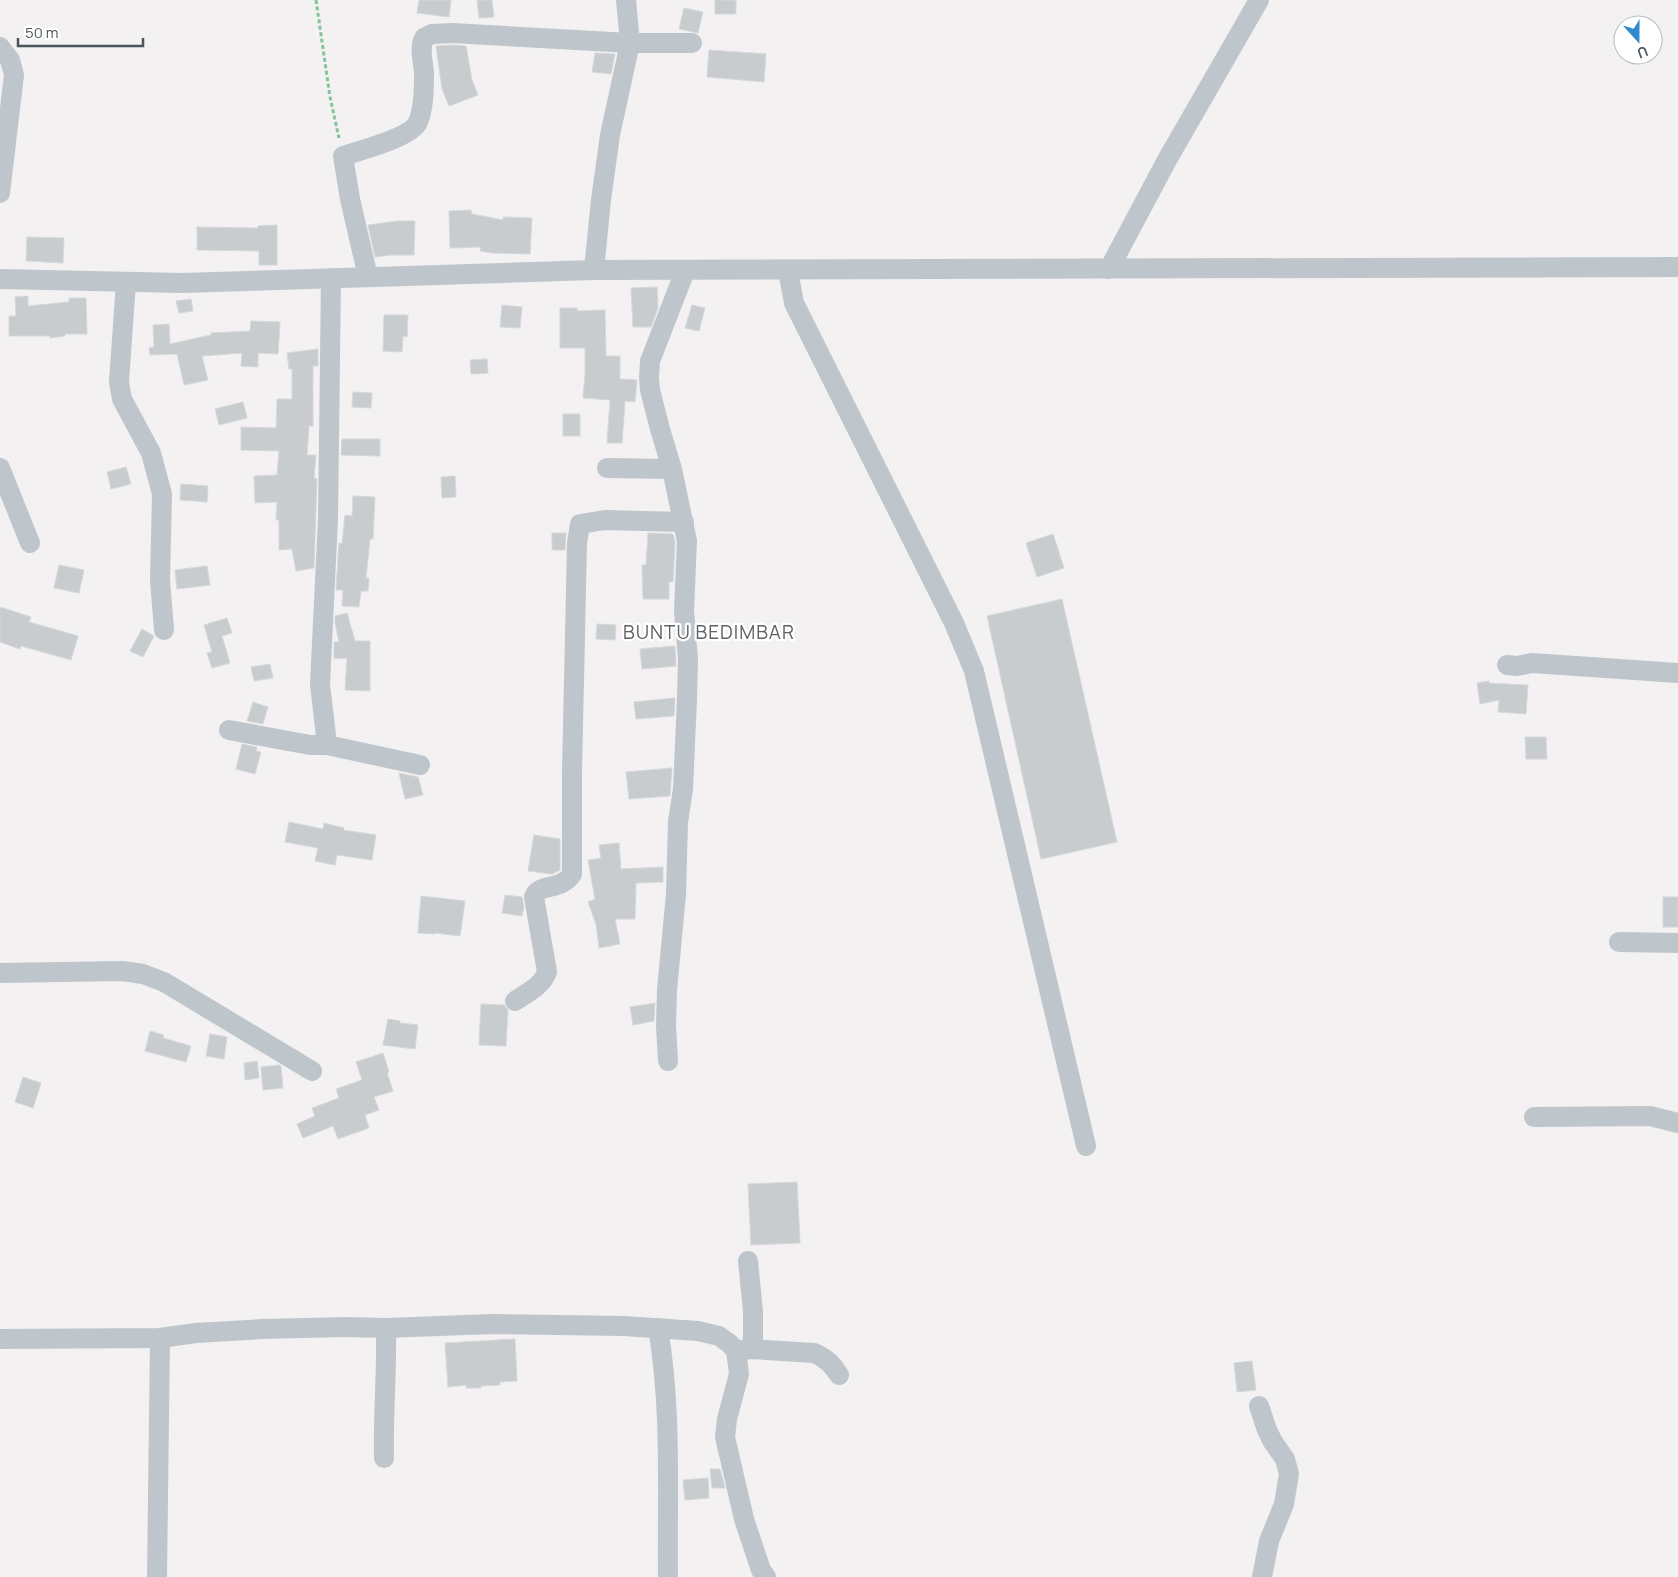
<svg xmlns="http://www.w3.org/2000/svg" width="1678" height="1577" viewBox="0 0 1678 1577" font-family="Manrope,sans-serif">
<rect width="100%" height="100%" fill="#f3f1f1"/>
<g fill="#c8cccf" stroke="#d5d8db">
<polygon points="419,0 451,0 449,17 417,13"/>
<polygon points="477,0 492,0 494,17 479,18"/>
<rect x="715" y="0" width="21" height="14"/>
<polygon points="684,8 703,12 698,33 679,29"/>
<polygon points="452,45 466,46 472,80 478,95 449,106 442,89 436,46"/>
<polygon points="709,50 766,54 764,82 707,77"/>
<polygon points="595,53 615,54 611,74 592,72"/>
<polygon points="471,210 472,214 503,220 503,217 532,218 530,254 492,253 480,251 481,247 450,248 449,211"/>
<polygon points="398,221 415,221 414,255 391,255 375,257 368,225"/>
<polygon points="277,225 277,265 259,265 259,251 197,250 197,227 258,228 258,226"/>
<polygon points="27,237 64,238 63,263 26,261"/>
<polygon points="657,287 658,308 651,327 633,327 631,288"/>
<polygon points="28,296 28,306 69,302 69,298 86,298 87,334 65,334 65,336 50,338 50,336 9,336 9,316 16,316 15,297"/>
<polygon points="191,299 193,311 179,313 176,301"/>
<polygon points="502,305 522,307 520,328 500,327"/>
<polygon points="692,305 705,308 699,331 685,328"/>
<polygon points="560,308 577,308 577,311 605,310 606,356 620,356 620,379 637,380 635,402 625,401 622,443 607,443 610,400 583,398 585,374 585,348 560,348"/>
<polygon points="384,315 408,315 407,337 403,336 402,352 383,351"/>
<polygon points="251,321 280,322 278,354 258,353 258,367 241,366 242,353 202,356 208,380 184,385 177,354 150,355 149,348 154,347 153,325 169,324 170,344 211,335 211,333 250,331"/>
<polygon points="318,349 318,366 313,366 313,426 309,426 307,455 316,455 314,478 317,479 314,568 296,571 292,549 279,550 279,520 276,520 277,502 255,503 254,476 277,475 279,451 241,450 241,427 276,428 277,399 292,399 292,369 289,369 287,353"/>
<polygon points="487,359 488,373 471,374 470,360"/>
<polygon points="353,392 372,393 371,408 352,407"/>
<polygon points="243,402 247,418 219,425 215,409"/>
<rect x="563" y="414" width="17" height="22"/>
<polygon points="342,439 380,439 380,456 341,455"/>
<polygon points="126,467 131,484 111,489 107,472"/>
<polygon points="455,476 456,497 442,498 441,477"/>
<polygon points="181,484 208,486 207,502 180,500"/>
<polygon points="353,496 375,497 373,539 370,539 366,578 369,578 368,591 361,591 359,607 342,606 343,590 336,590 339,543 342,544 345,515 352,516"/>
<polygon points="552,533 566,533 565,550 552,550"/>
<polygon points="648,533 673,534 675,542 673,582 669,582 669,599 643,599 642,565 646,565"/>
<polygon points="1053,534 1064,568 1037,577 1026,543"/>
<polygon points="59,565 84,570 79,593 54,588"/>
<polygon points="207,566 210,585 177,589 175,570"/>
<polygon points="1062,599 1117,842 1041,859 987,616"/>
<polygon points="0,607 31,617 29,622 78,636 71,660 21,646 20,649 0,642"/>
<polygon points="347,613 355,641 370,641 370,691 345,690 347,658 334,659 334,642 339,642 335,623 335,616"/>
<polygon points="227,618 232,633 222,636 230,663 212,668 207,653 212,652 204,625"/>
<polygon points="597,624 616,625 615,640 596,639"/>
<polygon points="142,629 154,636 143,657 130,651"/>
<polygon points="675,646 676,666 642,669 640,649"/>
<polygon points="270,664 273,678 254,681 251,667"/>
<polygon points="1489,681 1489,683 1528,685 1526,714 1498,712 1499,700 1480,704 1477,683"/>
<polygon points="675,698 674,716 636,719 634,702"/>
<polygon points="253,702 268,707 263,724 247,721"/>
<polygon points="1525,737 1546,737 1547,759 1526,759"/>
<polygon points="242,744 257,747 256,751 261,752 255,774 236,769"/>
<polygon points="672,768 670,796 629,799 626,772"/>
<polygon points="399,773 418,777 423,795 405,799"/>
<polygon points="289,822 323,829 324,823 344,828 343,830 376,835 372,860 337,855 335,865 315,861 318,848 285,842"/>
<polygon points="534,835 560,839 560,870 552,874 528,871"/>
<polygon points="619,843 621,869 663,867 663,882 636,883 635,919 615,919 620,944 599,948 596,924 588,902 595,899 588,860 601,858 599,845"/>
<polygon points="505,895 522,897 524,907 522,916 502,913"/>
<polygon points="421,896 465,901 460,936 435,933 435,934 418,933"/>
<rect x="1663" y="897" width="15" height="30"/>
<polygon points="655,1003 654,1021 633,1025 630,1007"/>
<polygon points="481,1004 504,1005 508,1010 506,1046 479,1045"/>
<polygon points="388,1019 400,1021 400,1023 418,1025 415,1049 383,1045"/>
<polygon points="150,1031 164,1035 163,1038 191,1046 186,1062 145,1051"/>
<polygon points="210,1034 227,1037 224,1059 206,1056"/>
<polygon points="383,1053 389,1072 387,1073 393,1091 374,1097 379,1110 365,1115 369,1128 338,1139 333,1126 303,1138 297,1124 315,1116 312,1108 339,1098 336,1089 362,1080 356,1062"/>
<polygon points="257,1061 259,1078 245,1080 244,1063"/>
<polygon points="279,1065 281,1066 283,1088 263,1090 261,1067"/>
<polygon points="23,1077 41,1083 33,1108 15,1102"/>
<polygon points="797,1182 800,1243 751,1245 748,1184"/>
<polygon points="515,1339 517,1381 500,1382 500,1385 481,1386 481,1388 466,1388 466,1385 448,1387 445,1343"/>
<polygon points="1252,1361 1256,1390 1237,1392 1234,1363"/>
<polygon points="710,1469 720,1469 725,1488 712,1488"/>
<polygon points="708,1478 709,1498 685,1500 683,1480"/>
</g>
<g fill="none" stroke-linecap="round" stroke-linejoin="round">
<polyline stroke="#81c59a" stroke-width="3" stroke-dasharray="4 2.5" stroke-linecap="butt" points="316,0 330,97 339,138"/>
<g stroke="#bec6cb" stroke-width="20">
<polyline points="0,47 10,60 14,75 0,193"/>
<polyline points="1109,269 1167,160 1259,0"/>
<polyline points="594,270 601,200 610,135 630,43 626,0"/>
<polyline points="788,271 794,303 954,623 974,671 1086,1146"/>
<path d="M368 277 350 199 343 156C359 151 412 137 418 122 424 107 424 88 424 72 423 61 419 48 424 38L432 34 452 33 630 43H692"/>
<polyline points="331,278 328,519 320,684 327,745 420,765"/>
<polyline points="0,279 182,283 594,270 1678,267"/>
<polyline points="126,282 119,382 122,399 151,453 162,494 160,580 164,630"/>
<polyline points="0,468 30,543"/>
<polyline points="607,468 672,469"/>
<polyline points="1507,665 1517,666 1532,663 1678,673"/>
<polyline points="229,730 310,745 327,745"/>
<polyline points="1619,942 1678,943"/>
<polyline points="0,973 123,971 143,974 164,982 312,1071"/>
<path d="M515 1001C527 993 542 986 547 972L534 897C538 883 562 891 572 874V772L577 543 580 524 605 520 684 522"/>
<polyline points="668,1061 666,1026 667,990 676,894 678,822 683,789 687,699 688,659 684,611 687,541 672,469 660,429 650,390 649,378 650,361 685,271"/>
<polyline points="1534,1117 1650,1116 1678,1123"/>
<polyline points="748,1261 753,1311 753,1338 751,1349"/>
<path d="M658 1328C672 1410 667 1494 668 1577"/>
<polyline points="0,1339 160,1338 196,1333 263,1329 345,1327 386,1328 492,1324 624,1326 698,1331 719,1336 730,1344 736,1351 739,1374 727,1419 725,1437 744,1519 761,1570 766,1577"/>
<path d="M736 1351 751 1349 814 1353C826 1358 832 1364 839 1375"/>
<polyline points="1259,1406 1267,1430 1273,1442 1285,1459 1289,1474 1284,1504 1269,1541 1262,1577"/>
<path d="M384 1458C383 1415 387 1371 386 1328"/>
<polyline points="157,1577 160,1338"/>
</g>
</g>
<g text-anchor="middle" dominant-baseline="central" stroke-width="4.5" stroke-linejoin="round" paint-order="stroke">
<g font-size="19" letter-spacing="1" fill="#5e6265" stroke="#fff">
<text x="709" y="632">BUNTU BEDIMBAR</text>
</g>
</g>
<g transform="translate(1638 40) rotate(159)"><circle r="24" fill="#ffffff" stroke="#b7bbbe"/>
<path d="M0-4L9 19L0 12L-9 19Z" fill="#2f8bce"/>
<text y="-8" font-size="14" font-weight="bold" text-anchor="middle" fill="#4b565c">U</text>
</g>
<path d="M18 38v8h125v-8" fill="none" stroke="#4b565c" stroke-width="2.5"/>
<text x="25" y="38" font-size="15" fill="#4b565c" stroke="#ffffff" stroke-width="4" paint-order="stroke">50 m</text>
</svg>
